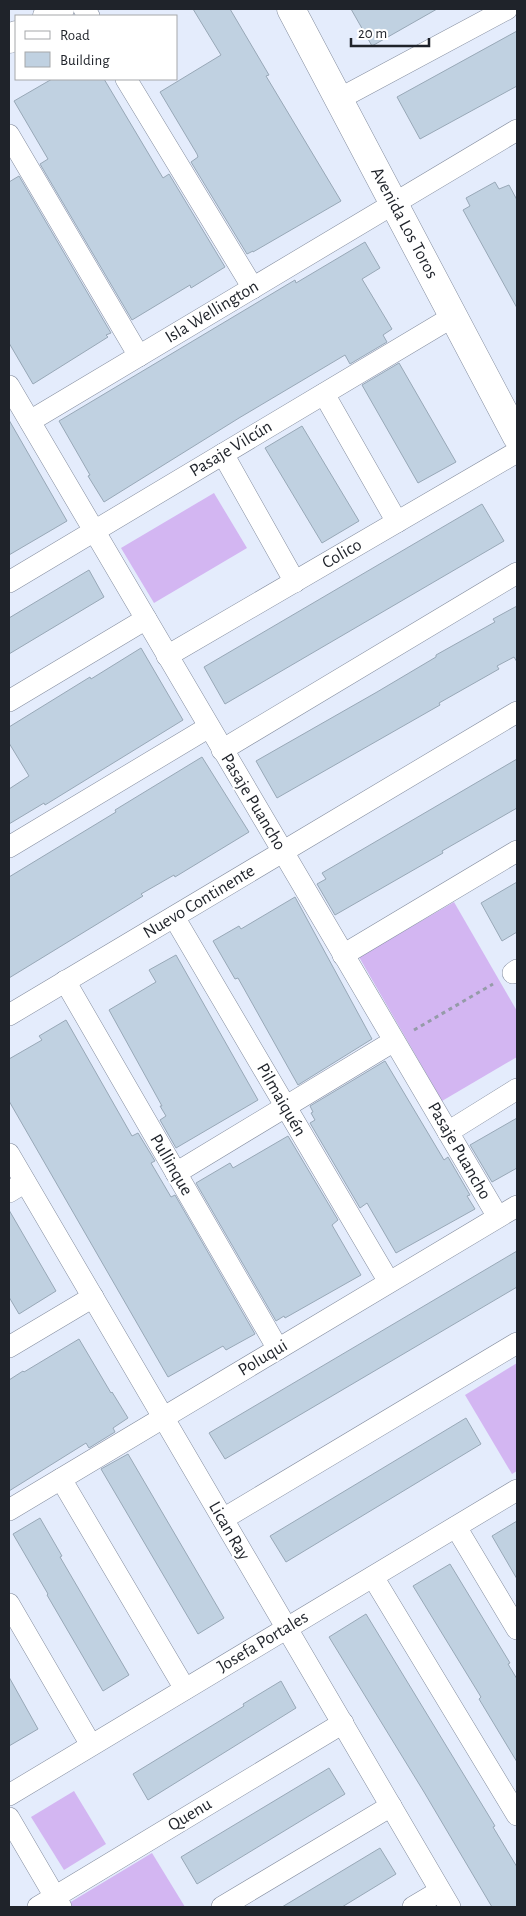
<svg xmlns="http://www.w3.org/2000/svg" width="526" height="1916" viewBox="0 0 526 1916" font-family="'Alegreya Sans',sans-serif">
<rect width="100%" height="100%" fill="#e4ecfc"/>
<g fill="#d3b6f2">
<polygon points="214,493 247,548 154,603 121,548"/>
<polygon points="454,902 517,1011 517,1057 442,1101 359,957"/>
<polygon points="517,1363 517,1471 512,1474 465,1395"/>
<polygon points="74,1791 106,1844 64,1870 31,1817"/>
<polygon points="152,1853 185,1907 72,1907 69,1903"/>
</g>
<g fill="#c0d1e1" stroke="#98a8b7">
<polygon points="193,9 230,9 269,75 266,76 341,201 253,252 253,251 247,254 191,162 198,157 197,154 160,92 221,55"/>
<polygon points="351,9 437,9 372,46"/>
<polygon points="517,31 517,86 420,139 397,97"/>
<polygon points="52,79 104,79 163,178 169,174 225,267 191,288 190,285 132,320 40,164 48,159 14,101"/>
<polygon points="19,176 111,333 106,335 108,337 33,384 9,343 9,182"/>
<polygon points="495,182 499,189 509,185 517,200 517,308 463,210 470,206 466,198"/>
<polygon points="365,242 380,268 362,279 392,329 383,335 387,342 350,364 345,355 239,418 104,502 88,476 90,475 59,421 295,280 296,283"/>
<polygon points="399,363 456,462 418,483 362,385"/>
<polygon points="9,420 67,521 9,555"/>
<polygon points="302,426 359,521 322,543 265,448"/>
<polygon points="482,504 504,541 225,704 204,667"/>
<polygon points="89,570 104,597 9,654 9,618"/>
<polygon points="517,606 517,662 514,657 497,666 499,669 439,703 440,705 277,798 256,761 377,692 436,657 436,655 495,622 493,619"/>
<polygon points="141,648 183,720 45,805 44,803 9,824 9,789 29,776 9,743 9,727 90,677 91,679"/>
<polygon points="202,757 249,832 175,877 174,875 141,894 143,896 9,978 9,877 116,812 115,810"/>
<polygon points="517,759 517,808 442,851 443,853 335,915 317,884 326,879 322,873"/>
<polygon points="517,882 517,932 502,941 481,903"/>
<polygon points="295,897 372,1039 298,1085 238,978 235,979 213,941 239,926 241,929"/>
<polygon points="176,955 258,1100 176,1148 160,1120 166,1116 160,1106 162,1106 109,1010 156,982 149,970"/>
<polygon points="66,1020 132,1136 138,1133 155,1161 151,1163 171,1197 175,1195 255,1334 226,1350 223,1346 168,1377 9,1101 9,1059 42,1040 39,1036"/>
<polygon points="385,1061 444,1160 448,1157 470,1195 467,1196 475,1209 396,1253 367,1203 360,1208 310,1123 315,1120 311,1113 313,1112 310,1106"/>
<polygon points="517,1118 517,1168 492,1182 470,1145"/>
<polygon points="288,1136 338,1220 332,1225 361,1275 285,1318 284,1316 276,1321 196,1183 230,1163 233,1168"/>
<polygon points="9,1210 56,1291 19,1314 9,1297"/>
<polygon points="517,1251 517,1287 225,1459 209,1433"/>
<polygon points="79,1339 111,1393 112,1392 128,1418 113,1428 115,1432 89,1448 86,1443 9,1491 9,1380 23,1371 24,1372"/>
<polygon points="466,1418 481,1444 286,1562 270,1536"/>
<polygon points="128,1454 224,1618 198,1634 101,1469"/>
<polygon points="40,1518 62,1556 60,1557 129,1675 103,1691 47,1595 48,1594 13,1534"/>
<polygon points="517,1521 517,1579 492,1536"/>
<polygon points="450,1564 510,1663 508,1664 517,1679 517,1762 479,1699 481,1697 413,1586"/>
<polygon points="366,1614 495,1826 493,1827 517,1867 517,1907 492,1907 424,1792 329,1637"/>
<polygon points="9,1677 38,1729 9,1746"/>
<polygon points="281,1681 296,1708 148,1800 133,1774 244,1706 243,1704"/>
<polygon points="329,1768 345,1794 197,1884 181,1857"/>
<polygon points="380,1848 396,1874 342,1907 282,1907"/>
</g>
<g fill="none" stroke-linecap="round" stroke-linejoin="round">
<g stroke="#848d9f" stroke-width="22">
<g id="street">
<polyline points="84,9 89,16"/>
<polyline points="126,79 253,288"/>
<polyline points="339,99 507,9"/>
<polyline points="9,135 139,356"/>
<polyline points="9,386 498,1217"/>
<polyline points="324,394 397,522"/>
<polyline points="30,421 517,130"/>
<polyline points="223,454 295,582"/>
<polyline points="9,582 454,316"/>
<polyline points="167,656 517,452"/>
<polyline points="9,701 146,619"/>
<polyline points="222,750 517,573"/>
<polyline points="9,847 209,727"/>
<polyline points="174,917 389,1282"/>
<polyline points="343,955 517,851"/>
<polyline points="513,973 517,970"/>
<polyline points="65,981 278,1349"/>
<polyline points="9,1015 517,712"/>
<polyline points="448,1132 517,1089"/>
<polyline points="9,1154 450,1907"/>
<polyline points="176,1173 394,1041"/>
<polyline points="9,1192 25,1182"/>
<polyline points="9,1347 93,1297"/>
<polyline points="61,1479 185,1689"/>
<polyline points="9,1510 517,1206"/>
<polyline points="223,1519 517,1343"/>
<polyline points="456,1527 517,1629"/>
<polyline points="373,1577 517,1815"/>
<polyline points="9,1604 91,1745"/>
<polyline points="9,1795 517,1490"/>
<polyline points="9,1818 61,1907"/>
<polyline points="38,1907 343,1723"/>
<polyline points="222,1907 391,1806"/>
<polyline points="413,1907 440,1891"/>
</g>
</g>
<g stroke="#848d9f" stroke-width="29">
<g id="secondary">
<polyline points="291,9 517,437"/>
<polyline points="47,16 60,9"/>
<polyline points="9,39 16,35"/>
</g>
</g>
<polyline stroke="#959ba8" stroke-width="3" stroke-dasharray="4 4" stroke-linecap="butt" points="414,1030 493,984"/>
<use href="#street" stroke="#fff" stroke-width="21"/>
<use href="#secondary" stroke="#fff" stroke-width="28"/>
</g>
<g text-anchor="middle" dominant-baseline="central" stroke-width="4.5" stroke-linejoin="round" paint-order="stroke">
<g font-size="18" fill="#1f232a" stroke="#fff">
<text transform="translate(404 223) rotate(62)">Avenida Los Toros</text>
<text transform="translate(212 312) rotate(-31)">Isla Wellington</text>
<text transform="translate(231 449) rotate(-31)">Pasaje Vilcún</text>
<text transform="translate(342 554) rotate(-30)">Colico</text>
<text transform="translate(253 802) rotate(59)">Pasaje Puancho</text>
<text transform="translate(199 902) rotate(-31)">Nuevo Continente</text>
<text transform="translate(281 1100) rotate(60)">Pilmaiquén</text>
<text transform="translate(459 1151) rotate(60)">Pasaje Puancho</text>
<text transform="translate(171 1165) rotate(60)">Pullinque</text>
<text transform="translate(263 1358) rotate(-31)">Poluqui</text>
<text transform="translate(229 1531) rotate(60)">Lican Ray</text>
<text transform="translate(263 1642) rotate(-31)">Josefa Portales</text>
<text transform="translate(190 1815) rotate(-31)">Quenu</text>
</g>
</g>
<rect width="526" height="1916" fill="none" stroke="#1f232a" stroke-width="20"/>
<rect x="15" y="15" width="162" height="65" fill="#ffffff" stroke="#a5a7aa"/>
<rect x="25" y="31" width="25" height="8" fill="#ffffff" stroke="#a5a7aa"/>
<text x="60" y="40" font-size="15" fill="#1f232a">Road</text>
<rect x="25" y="52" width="25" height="15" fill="#c0d1e1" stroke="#a5a7aa"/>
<text x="60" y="65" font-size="15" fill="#1f232a">Building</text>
<path d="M351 38v8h78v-8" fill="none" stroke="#1f232a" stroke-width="2.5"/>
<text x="358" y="38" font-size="15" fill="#1f232a" stroke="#ffffff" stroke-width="4" paint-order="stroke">20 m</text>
</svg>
